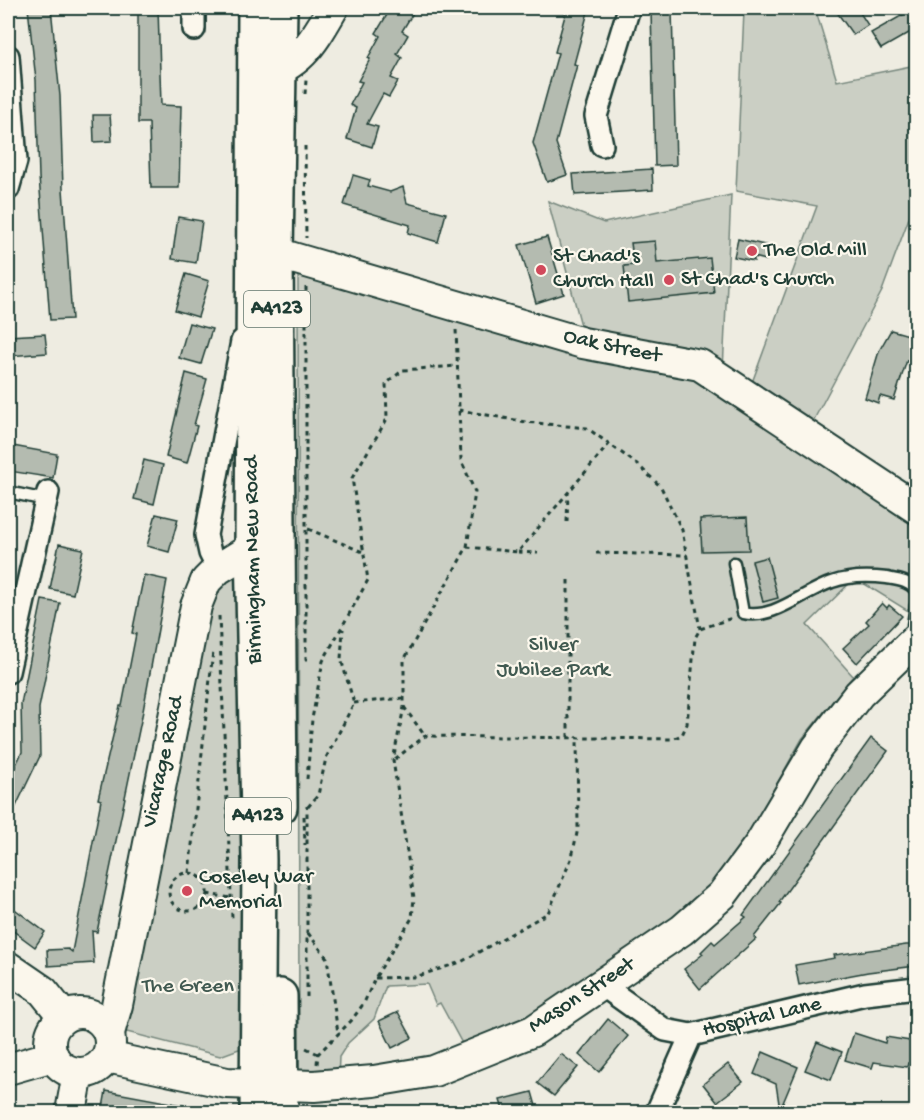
<svg xmlns="http://www.w3.org/2000/svg" width="924" height="1120" viewBox="0 0 924 1120" font-family="'Gochi Hand',sans-serif">
<rect width="100%" height="100%" fill="#eeece1"/>
<filter id="ink" filterUnits="userSpaceOnUse"><feTurbulence type="fractalNoise" baseFrequency=".0167" numOctaves="2"/><feDisplacementMap in="SourceGraphic" scale="12" xChannelSelector="R" yChannelSelector="G"/><feConvolveMatrix kernelMatrix="1 2 1 2 8 2 1 2 1" color-interpolation-filters="sRGB"/></filter>
<g filter="url(#ink)">
<g fill="#cbcfc4" stroke="#75867c" stroke-width="1.5">
<polygon points="763,8 815,8 837,81 916,65 916,199 882,291 810,427 750,388 817,206 736,191 744,11"/>
<polygon points="731,195 723,371 583,333 548,201 604,223"/>
<polygon points="298,269 690,372 906,512 916,539 916,606 913,614 855,578 807,625 853,676 802,739 748,835 715,883 677,918 527,1023 464,1047 440,1003 436,1005 427,984 386,986 374,1019 348,1043 339,1057 338,1079 299,1078"/>
<polygon points="239,572 247,1046 220,1056 119,1030 210,596"/>
</g>
<g fill="#b4bbb0" stroke="#1f3d34" stroke-width="1.5">
<polygon points="28,8 51,8 60,96 63,189 72,319 50,320 39,177 36,80"/>
<polygon points="138,8 158,8 161,105 181,106 179,188 151,188 149,123 138,123"/>
<polygon points="391,8 416,8 402,31 408,35 397,54 402,58 391,78 398,81 389,97 383,94 367,124 378,127 372,147 347,139 356,108 350,105 362,82 358,81 370,59 368,58 380,36 376,33"/>
<polygon points="567,8 589,8 574,64 577,65 556,143 567,175 547,182 533,143 558,53 555,52"/>
<polygon points="834,8 857,8 868,25 853,35"/>
<polygon points="915,8 916,29 881,49 871,33"/>
<polygon points="672,10 676,165 655,166 651,11"/>
<polygon points="93,115 110,115 112,141 94,142"/>
<polygon points="652,169 653,190 575,195 573,174"/>
<polygon points="353,175 370,180 368,186 390,192 403,187 407,203 446,213 438,242 408,233 410,225 344,205"/>
<polygon points="178,217 202,221 196,263 172,259"/>
<polygon points="547,237 564,294 536,303 519,245"/>
<polygon points="738,239 769,246 766,260 754,257 754,261 734,257"/>
<polygon points="655,241 657,263 710,258 714,293 628,302 624,266 634,265 631,243"/>
<polygon points="186,274 209,281 198,317 175,310"/>
<polygon points="189,323 212,329 201,364 179,358"/>
<polygon points="891,330 916,337 916,363 907,360 894,400 880,396 878,403 865,398 879,351"/>
<polygon points="45,334 47,353 8,356 8,336"/>
<polygon points="186,373 207,379 194,425 197,426 187,463 166,457"/>
<polygon points="13,446 57,454 53,478 9,471"/>
<polygon points="144,460 163,465 154,504 134,499"/>
<polygon points="156,514 178,519 169,552 147,546"/>
<polygon points="747,517 749,550 702,551 700,519"/>
<polygon points="59,544 83,549 73,594 50,589"/>
<polygon points="767,557 778,598 763,602 752,561"/>
<polygon points="144,575 167,580 143,711 97,932 92,931 94,963 48,966 47,950 68,949 72,952 101,800 98,799 120,706 122,706 136,634 132,633"/>
<polygon points="42,600 60,603 39,708 40,756 8,823 8,782 22,752 21,704"/>
<polygon points="882,603 887,608 889,605 902,616 857,663 843,648 869,624 866,621"/>
<polygon points="871,738 888,751 779,902 781,903 754,937 756,939 700,989 684,969 703,954 701,952 712,941 715,944 746,917 743,915"/>
<polygon points="8,904 45,932 35,947 8,927"/>
<polygon points="906,945 916,945 916,966 868,972 799,985 795,965 835,958 834,955"/>
<polygon points="398,1012 412,1038 392,1048 379,1021"/>
<polygon points="608,1019 628,1036 599,1072 579,1055"/>
<polygon points="854,1033 885,1043 886,1037 916,1042 916,1065 908,1063 907,1067 874,1062 872,1068 845,1060"/>
<polygon points="817,1042 842,1052 831,1080 805,1070"/>
<polygon points="763,1052 798,1067 780,1110 776,1084 754,1074"/>
<polygon points="561,1054 578,1067 554,1096 537,1083"/>
<polygon points="728,1064 743,1082 717,1102 703,1084"/>
<polygon points="106,1091 182,1105 182,1113 102,1113"/>
<polygon points="532,1092 538,1113 504,1113 500,1100"/>
</g>
<g fill="none" stroke-linecap="round" stroke-linejoin="round">
<g stroke="#1f3d34" stroke-width="15">
<g id="lane">
<polyline points="8,492 46,500"/>
<path d="M734 563 743 613C773 621 804 591 832 582 849 576 870 576 887 578 898 580 909 581 916 590"/>
<polyline points="916,605 913,625 916,629"/>
</g>
</g>
<g stroke="#1f3d34" stroke-width="26">
<g id="street">
<polyline points="194,29 194,8"/>
<polyline points="8,56 16,161 8,189"/>
<polyline points="602,145 596,116 629,8"/>
<polyline points="218,569 210,553 206,535 242,341"/>
<polyline points="8,672 48,492"/>
<polyline points="602,985 665,1030 691,1035"/>
<polyline points="657,1112 691,1035 865,994 916,988"/>
</g>
</g>
<g stroke="#1f3d34" stroke-width="34">
<g id="secondary">
<path d="M260 76C301 66 313 42 333 8"/>
<polyline points="276,253 583,343 700,365 916,508"/>
<polyline points="8,967 43,991 64,1017"/>
<circle cx="80" cy="1043" r="30"/>
<polyline points="109,1033 117,1005 196,606 206,581 218,569 252,548 272,548"/>
<polyline points="107,1057 227,1083 314,1086 374,1081 434,1071 533,1031 682,930 722,895 760,844 817,748 859,694 916,639"/>
<polyline points="8,1069 53,1056"/>
<polyline points="71,1112 78,1073"/>
</g>
</g>
<g stroke="#1f3d34" stroke-width="38">
<g id="highway">
<polyline points="255,8 252,548 259,860 257,1112"/>
<polyline points="280,8 276,253 280,807"/>
<polyline points="280,996 281,1112"/>
</g>
</g>
<g stroke="#1f3d34" stroke-width="3" stroke-dasharray="4.5 4.5" stroke-linecap="butt">
<polyline points="305,94 306,80"/>
<polyline points="305,146 306,238"/>
<polyline points="306,287 306,661"/>
<polyline points="459,410 526,422 587,428 637,464 661,487 682,530 700,629"/>
<polyline points="567,522 568,493"/>
<polyline points="308,529 363,552"/>
<polyline points="467,547 518,552 609,444"/>
<polyline points="518,552 538,553"/>
<polyline points="596,553 687,555"/>
<polyline points="568,580 568,737"/>
<polyline points="219,616 232,918"/>
<polyline points="354,703 403,698"/>
<polyline points="404,707 425,736"/>
<polyline points="395,759 425,736 672,739 682,735 687,724 695,638 700,629 732,618"/>
<polyline points="307,779 312,719 323,661 368,580 352,478 387,419 386,384 403,370 457,366"/>
<polyline points="308,807 318,795 326,758 354,703 341,659 343,629"/>
<polyline points="304,816 305,845"/>
<polyline points="189,873 213,651"/>
<circle cx="188" cy="892" r="19"/>
<polyline points="207,894 231,898"/>
<polyline points="308,933 327,958 338,1033"/>
<polyline points="375,978 415,977 461,962 548,913 572,857 578,828 577,737"/>
<polyline points="307,997 307,806"/>
<polyline points="306,1048 318,1054"/>
<polyline points="317,1064 318,1054 351,1021 364,1003 375,978 412,918 414,898 393,760 404,707 404,660 467,547 475,492 461,460 456,329"/>
</g>
<use href="#lane" stroke="#fbf7ec" stroke-width="10"/>
<use href="#street" stroke="#fbf7ec" stroke-width="21"/>
<use href="#secondary" stroke="#fbf7ec" stroke-width="30"/>
<use href="#highway" stroke="#fbf7ec" stroke-width="33"/>
</g>
</g>
<g fill="#d1495b" stroke="#fbf7ec" stroke-width="2">
<circle cx="752" cy="251" r="6"/>
<circle cx="541" cy="270" r="6"/>
<circle cx="669" cy="280" r="6"/>
<circle cx="187" cy="891" r="6"/>
</g>
<g text-anchor="middle" dominant-baseline="central" stroke-width="4.5" stroke-linejoin="round" paint-order="stroke">
<g fill="#fbf7ec" stroke="#61756b" stroke-width="1.5">
<rect x="244" y="291" width="66" height="36" rx="4.5"/>
<rect x="225" y="798" width="66" height="36" rx="4.5"/>
</g>
<g font-size="21" font-weight="bold" fill="#1f3d34">
<text x="277" y="309">A4123</text>
<text x="258" y="816">A4123</text>
</g>
<g font-size="22" fill="#1f3d34" stroke="#fbf7ec" text-anchor="start">
<text x="764" y="251">The Old Mill</text>
<text x="553" y="257">St Chad's<tspan x="553" dy="25">Church Hall</tspan></text>
<text x="681" y="280">St Chad's Church</text>
<text x="199" y="878">Coseley War<tspan x="199" dy="25">Memorial</tspan></text>
</g>
<g font-size="22" fill="#1f3d34" stroke="#fbf7ec">
<text transform="translate(612 347) rotate(12)">Oak Street</text>
<text transform="translate(254 560) rotate(-91)">Birmingham New Road</text>
<text transform="translate(164 762) rotate(-78)">Vicarage Road</text>
<text transform="translate(582 996) rotate(-33)">Mason Street</text>
<text transform="translate(762 1018) rotate(-13)">Hospital Lane</text>
</g>
<g font-size="22" fill="#415a51" stroke="#fbf7ec">
<text x="553" y="646">Silver<tspan x="553" dy="25">Jubilee Park</tspan></text>
<text x="188" y="987">The Green</text>
</g>
</g>
<rect width="924" height="1120" fill="none" stroke="#fbf7ec" stroke-width="30"/>
<rect x="15" y="15" width="894" height="1090" fill="none" stroke="#1f3d34" stroke-width="2" filter="url(#ink)"/>
</svg>
